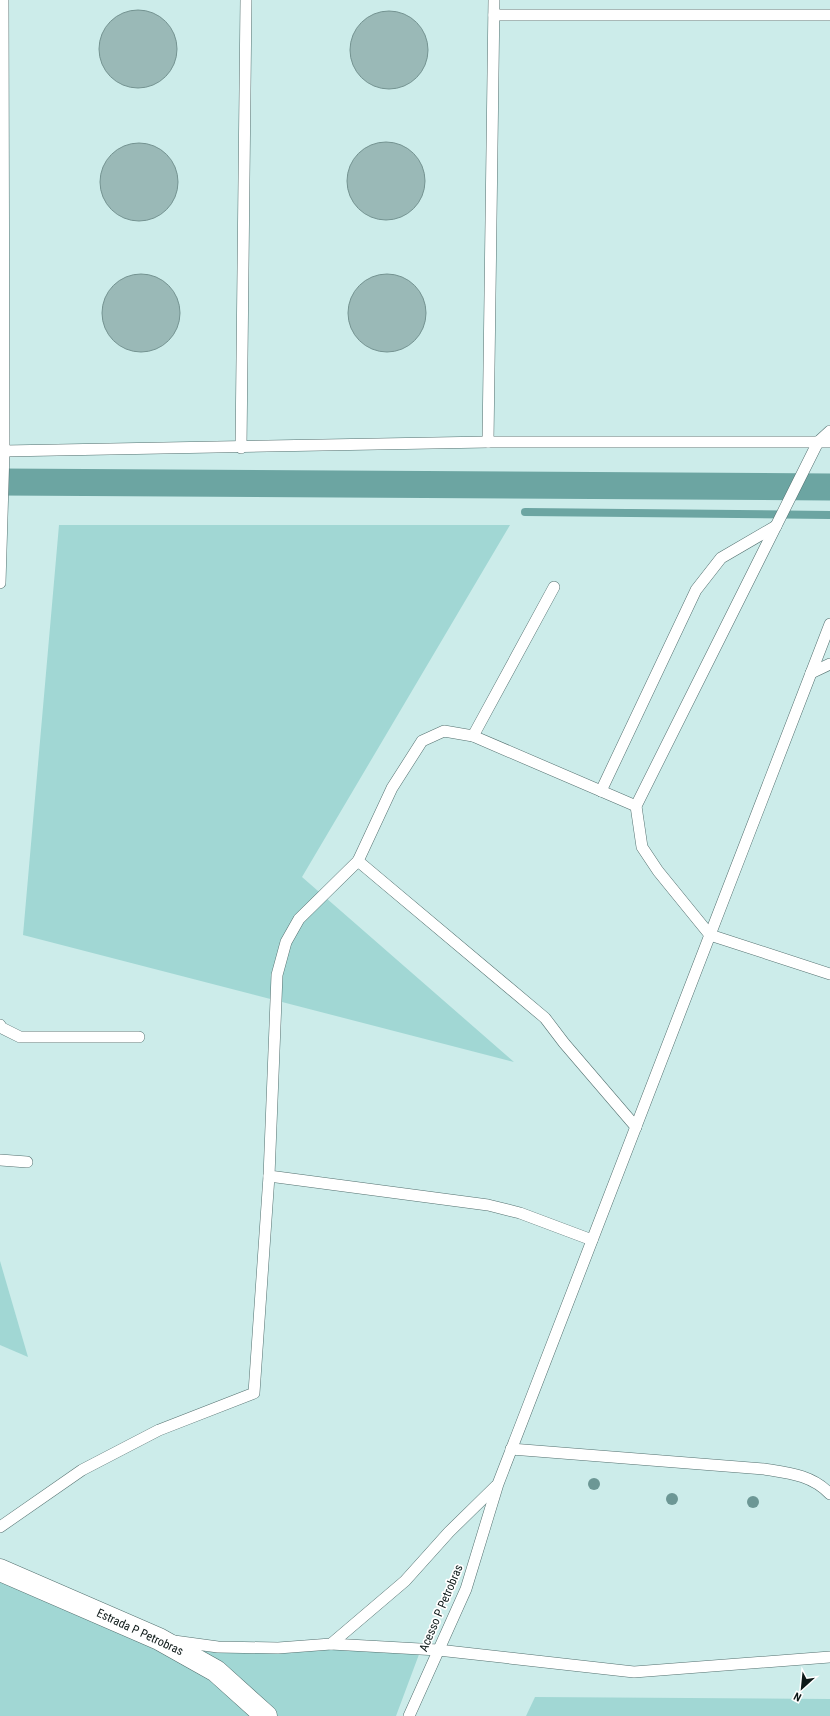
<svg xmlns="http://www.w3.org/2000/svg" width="830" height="1716" viewBox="0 0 830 1716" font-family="'Roboto Condensed',sans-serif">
<rect width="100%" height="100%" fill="#ccecea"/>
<g fill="#a1d7d4">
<polygon points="59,525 510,525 302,877 514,1062 23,935"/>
<polygon points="0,1261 28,1357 0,1345"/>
<polygon points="0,1571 174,1641 421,1649 396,1716 0,1716"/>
<polygon points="535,1697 830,1699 830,1716 526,1716"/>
</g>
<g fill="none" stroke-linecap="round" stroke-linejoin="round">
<polyline stroke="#6ca5a2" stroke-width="8" points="525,512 830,515"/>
<polyline stroke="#6ca5a2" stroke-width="27" points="0,482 830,487"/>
</g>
<g fill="#9ab9b7" stroke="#749391">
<circle cx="138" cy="49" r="39"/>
<circle cx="389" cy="50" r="39"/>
<circle cx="386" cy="181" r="39"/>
<circle cx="139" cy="182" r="39"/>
<circle cx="141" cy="313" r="39"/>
<circle cx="387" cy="313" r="39"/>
</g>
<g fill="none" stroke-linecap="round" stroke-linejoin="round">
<g stroke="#53706f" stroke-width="12">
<g id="lane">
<polyline points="3,0 4,451 488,442 830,442"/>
<polyline points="494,15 830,15"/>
<polyline points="830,431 818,442 636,806 642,847 658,871 710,935 830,974"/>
<polyline points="488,442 494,0"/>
<polyline points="241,448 246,0"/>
<polyline points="0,583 4,451"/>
<polyline points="811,673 830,664"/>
<polyline points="473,736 554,587"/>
<polyline points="601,791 696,590 721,558 776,526"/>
<polyline points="358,861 299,919 286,942 277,975 269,1176 488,1205 520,1213 592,1240"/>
<polyline points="0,1025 2,1028 20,1037 139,1037"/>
<polyline points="636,1127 564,1043 545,1018 358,861 392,788 422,741 444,731 473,736 636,806"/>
<polyline points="0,1160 27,1162"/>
<path d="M511 1449 764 1469C789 1473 812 1475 830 1494"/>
<polyline points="0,1527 82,1470 159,1430 254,1393 269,1176"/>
<polyline points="174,1641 218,1647 278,1648 331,1644 405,1581 449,1532 496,1486"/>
<polyline points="331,1644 438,1650 634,1672 830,1657"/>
<polyline points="409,1716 466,1589 498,1484 830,624"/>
</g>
</g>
<g stroke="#53706f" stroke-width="23">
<polyline id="primary" points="0,1570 159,1639 216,1671 266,1716"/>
</g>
<use href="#lane" stroke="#fff" stroke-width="11"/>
<use href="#primary" stroke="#fff" stroke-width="22"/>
</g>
<g fill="#6c9795">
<circle cx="594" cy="1484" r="6"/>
<circle cx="672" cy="1499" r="6"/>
<circle cx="753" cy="1502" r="6"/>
</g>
<g text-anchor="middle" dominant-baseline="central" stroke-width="3.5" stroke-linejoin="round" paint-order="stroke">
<g font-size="12" fill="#0d1918" stroke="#fff">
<text transform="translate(441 1608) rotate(-67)">Acesso P Petrobras</text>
<text transform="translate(140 1632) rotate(25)">Estrada P Petrobras</text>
</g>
</g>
<g transform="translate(802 1688) rotate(207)" stroke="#ffffff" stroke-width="3" paint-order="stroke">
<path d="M0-3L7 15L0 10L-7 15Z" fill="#0d1918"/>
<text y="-6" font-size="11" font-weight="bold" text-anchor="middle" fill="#0d1918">N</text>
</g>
</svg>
